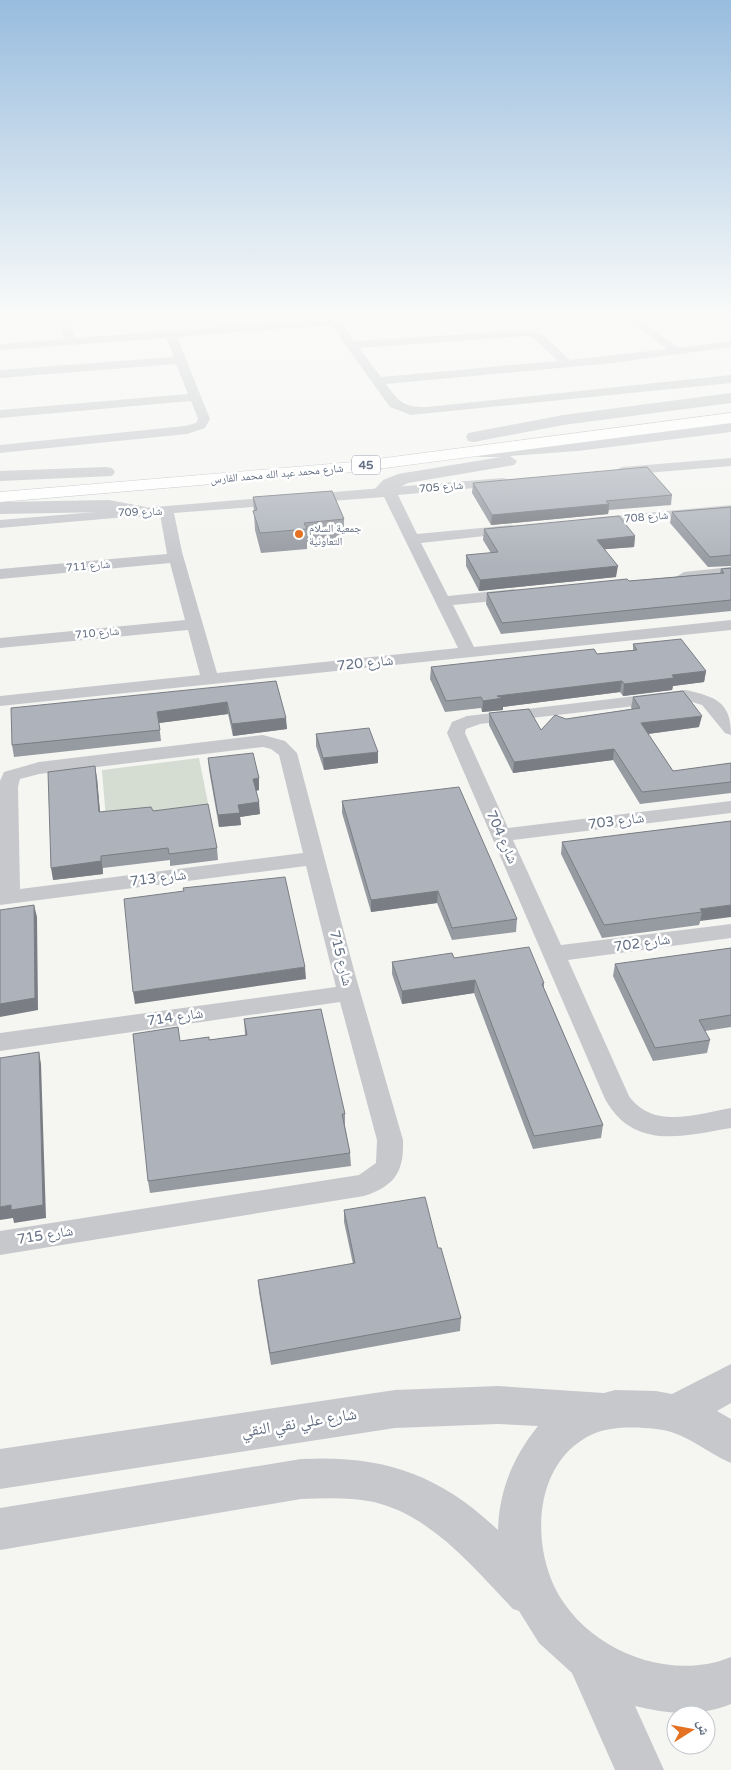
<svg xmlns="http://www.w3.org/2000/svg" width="731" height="1770" viewBox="0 0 731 1770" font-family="'Varela Round','Noto Naskh Arabic',sans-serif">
<rect width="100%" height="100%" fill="#f5f6f2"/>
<polygon fill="#d5ddd3" points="199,758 209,808 106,820 102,770"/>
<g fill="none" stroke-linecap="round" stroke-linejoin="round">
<g stroke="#b6b9be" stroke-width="1">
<polygon id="primary" points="731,413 731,423 354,472 0,502 0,492 354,462"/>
</g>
<g fill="#c6c8cc" fill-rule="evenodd">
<path d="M57 319H89L88 321 69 324 75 338 330 319H372L367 322 342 324 354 341 528 330 543 335 570 360 667 349 626 319H638L679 348 731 341V347L612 363 386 384C399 402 403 407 427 407L731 375V383L411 415 390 407 331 325 177 337 210 419 205 428 187 434 0 453V445L185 426 196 423 198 419 191 401 0 418V410L188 394 176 364 0 378V370L174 357 166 338 0 350V344L65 339ZM527 336 535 339 558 361 381 377 359 348Z"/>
<polygon points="724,319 731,319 731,323"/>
<polygon points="731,458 731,466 622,475 615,471 622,467"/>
<path d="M502 478 507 479 509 482 507 485 398 495 417 534 512 525 519 529 512 533 421 543 448 596 514 589 522 594 514 599 453 605 474 647 731 620V630L0 706V696L200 675 188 630 0 648V638L185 620 170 563 0 579V569L167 554 160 514 0 528V520ZM384 497 458 648 217 673 182 552 174 513Z"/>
<polygon points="731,505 731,513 592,526 585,522 592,518"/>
<polygon points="731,567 731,577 684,582 676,577 684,572"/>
<path d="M686 690C715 697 731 701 731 735L725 733 702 705 686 700 480 724 466 729 465 733 508 828 731 801V813L513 840 561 945 731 924V938L568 960 629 1096C653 1130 697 1114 731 1108V1128C683 1136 634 1151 605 1099L447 733 452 722 467 716Z"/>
<path d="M263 735 285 741 297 753 355 974 403 1140C404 1172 395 1186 364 1196L0 1255V1231L359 1175 376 1163 377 1140 340 1002 0 1051V1033L336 987 306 866 0 905V781L4 772 39 762ZM263 747 271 749 279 755 303 853 20 889 18 787 20 779 39 774Z"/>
</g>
<g fill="#c6c8cc" fill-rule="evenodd">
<polygon points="731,393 731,403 563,425 474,442 468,441 466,437 468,433 474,432 563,415"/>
<polygon points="731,422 731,432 578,451 510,456 517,461 514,465 408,483 381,497 375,496 372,492 383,480 398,474 501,457 479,457 476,453 479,449 485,448 578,441"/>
<polygon points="106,467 112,468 115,472 112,476 0,481 0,471"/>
<polygon points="109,500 146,507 148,511 146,515 139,517 109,512 0,514 0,502"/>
<path d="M731 1364V1403L717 1411 731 1419V1463C705 1452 686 1432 656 1429 636 1427 612 1426 593 1434 536 1460 531 1536 554 1586 584 1649 668 1683 731 1657V1704C700 1717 667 1714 635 1706L664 1770H615L572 1673 539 1643 519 1611 513 1609C474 1568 432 1516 374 1502 350 1497 325 1498 301 1499L0 1550V1508L301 1459C382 1455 438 1473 498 1530 499 1491 513 1457 538 1426L498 1424 395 1428 0 1489V1449L395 1390 498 1386 604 1393 615 1390 656 1391 672 1394Z"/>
</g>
<use href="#primary" fill="#fff" fill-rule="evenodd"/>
</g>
<g fill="#969aa1">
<polygon points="473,483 672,495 671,505 609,510 608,514 491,525 472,493"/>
<polygon points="253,497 344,519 344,539 307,542 307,549 261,553 255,530"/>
<polygon points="731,507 731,566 708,567 670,523 672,512"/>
<polygon points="484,529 635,536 634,547 605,549 616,577 479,591 466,566 466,555 491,553 483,540"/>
<polygon points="731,568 731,611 501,634 486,604 487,593 720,573 721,569"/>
<polygon points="633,644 706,671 704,682 673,686 672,690 623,696 620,692 503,707 503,710 482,712 481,708 445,712 430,679 431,667 597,654 633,650"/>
<polygon points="276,681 287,729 233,736 228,714 159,723 161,741 14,757 12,745"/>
<polygon points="633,697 699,727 648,734 673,771 731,763 731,793 640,804 613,760 513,773 489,725 489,713 541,730 566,719 632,709 631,708"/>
<polygon points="316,734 378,763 324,770 316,746"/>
<polygon points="208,758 259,790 256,791 260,814 240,817 241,825 219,827 209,770"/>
<polygon points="97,778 100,812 153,811 217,848 218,860 170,866 170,860 103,868 103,874 53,880"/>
<polygon points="342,801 517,919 516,932 452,940 437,903 371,912 342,813"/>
<polygon points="731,821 699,925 602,938 561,854 562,842"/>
<polygon points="731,948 731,1027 705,1031 710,1040 707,1053 653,1061 613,976 615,964"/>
<polygon points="454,958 544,983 544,988 603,1125 601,1138 533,1149 474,993 402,1004 392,974 392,962"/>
<polygon points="244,1019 345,1114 345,1126 350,1153 351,1166 150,1193 148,1181 180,1041 209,1040 245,1035"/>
<polygon points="344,1210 438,1248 461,1318 460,1331 271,1365 259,1292 258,1280 353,1264 344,1222"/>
</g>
<g fill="#7a7d83">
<polygon points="609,504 608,514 491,525 492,515"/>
<polygon points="635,536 634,547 596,550 597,540"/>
<polygon points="618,566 616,577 479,591 480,580"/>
<polygon points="706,671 704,682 673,686 672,690 623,696 624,684 672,675"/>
<polygon points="622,681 620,692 503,707 503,710 482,712 483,701 497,696"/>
<polygon points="227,702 228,714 159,723 157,712"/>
<polygon points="702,716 699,727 640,735 641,723"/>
<polygon points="286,718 287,729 233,736 232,724"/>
<polygon points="614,749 613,760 513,773 514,762"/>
<polygon points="378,752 378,763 324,770 323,758"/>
<polygon points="95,766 97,778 101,824 99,812"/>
<polygon points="259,778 259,790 254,791 253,779"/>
<polygon points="259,802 260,814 240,817 241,825 219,827 218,815 238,805"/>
<polygon points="101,856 103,874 53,880 51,868"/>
<polygon points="438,891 437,903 371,912 371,900"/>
<polygon points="34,905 37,917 38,1010 0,1017 0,1004"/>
<polygon points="731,905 731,917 700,921 702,912 700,909"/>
<polygon points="305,967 306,979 135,1004 133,992"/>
<polygon points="475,980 474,993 402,1004 402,991"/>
<polygon points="39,1052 41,1064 46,1218 14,1223 13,1218 0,1220 0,1207 11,1205"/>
</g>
<g fill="#aeb3bb" stroke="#7a7d83">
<polygon points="647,467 672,495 606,501 609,504 492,515 473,483"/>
<polygon points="332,491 344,519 304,523 307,529 260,533 253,511 257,510 253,497"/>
<polygon points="731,507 731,555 710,557 672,512"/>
<polygon points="619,516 635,536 597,540 618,566 480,580 466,555 498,552 484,529"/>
<polygon points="731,568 731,600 502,623 487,593 627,579 629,581 724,573 721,569"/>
<polygon points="681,639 706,671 672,675 674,678 624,684 622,681 497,696 503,698 483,701 481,697 446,701 431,667 594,649 597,654 637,650 633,644"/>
<polygon points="276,681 286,718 232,724 227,702 157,712 160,730 12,745 11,708"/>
<polygon points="683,691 702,716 641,723 673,771 731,763 731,782 642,792 614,749 514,762 489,713 529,709 541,730 555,715 566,719 640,708 633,697"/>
<polygon points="369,728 378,752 323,758 316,734"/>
<polygon points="253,753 259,778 253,779 259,802 238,805 240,813 218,815 208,758"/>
<polygon points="95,766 99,812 151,807 153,811 208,804 217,848 169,854 168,848 101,856 101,861 51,868 48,772"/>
<polygon points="459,787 517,919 452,928 438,891 371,900 342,801"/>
<polygon points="731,821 731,905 700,909 702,912 604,925 562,842"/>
<polygon points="285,877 305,967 133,992 124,899 184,891 183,888"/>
<polygon points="34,905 35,998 0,1004 0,910"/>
<polygon points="529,947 544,983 542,984 603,1125 534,1136 475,980 402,991 392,962 452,953 454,958"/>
<polygon points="731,948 731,1015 699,1020 710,1040 655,1048 615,964"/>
<polygon points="321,1009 345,1114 342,1114 350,1153 148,1181 133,1034 178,1027 180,1041 209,1037 209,1040 247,1035 244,1019"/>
<polygon points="39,1052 43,1205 11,1210 11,1205 0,1207 0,1058"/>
<polygon points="425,1197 438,1248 441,1248 461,1318 270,1353 258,1280 355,1263 344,1210"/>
</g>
<linearGradient id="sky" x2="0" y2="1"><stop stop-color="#98bcde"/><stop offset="0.56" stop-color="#fafbf9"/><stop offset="1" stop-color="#fafbf9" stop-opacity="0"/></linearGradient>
<rect width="731" height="566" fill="url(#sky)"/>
<circle fill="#e57123" stroke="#fff" stroke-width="2" cx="299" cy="534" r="5"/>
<g text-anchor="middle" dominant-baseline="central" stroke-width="5" stroke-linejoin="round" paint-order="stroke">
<g font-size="11" fill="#647084" stroke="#fff">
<text transform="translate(277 474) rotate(-5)">شارع محمد عبد الله محمد الفارس</text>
<text transform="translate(441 487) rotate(-5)">شارع 705</text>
<text transform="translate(140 512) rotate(-2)">شارع 709</text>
<text transform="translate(646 517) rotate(-5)">شارع 708</text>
<text transform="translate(88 566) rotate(-5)">شارع 711</text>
<text transform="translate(97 633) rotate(-5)">شارع 710</text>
</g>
<g font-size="11" fill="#647084" stroke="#fff" text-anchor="start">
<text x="309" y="528">جمعية السلام<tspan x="309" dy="13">التعاونية</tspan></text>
</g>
<rect fill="#fff" stroke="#929ba9" stroke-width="1" x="352" y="455.5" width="28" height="19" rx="4"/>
<g font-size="12" font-weight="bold" fill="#647084">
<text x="366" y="465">45</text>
</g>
<g font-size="14" fill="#647084" stroke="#fff">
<text transform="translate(365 663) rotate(-6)">شارع 720</text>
<text transform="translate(616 821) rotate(-7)">شارع 703</text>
<text transform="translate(502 837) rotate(66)">شارع 704</text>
<text transform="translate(158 878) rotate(-7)">شارع 713</text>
<text transform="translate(642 943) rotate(-8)">شارع 702</text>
<text transform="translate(341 958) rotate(76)">شارع 715</text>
<text transform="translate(175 1017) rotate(-8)">شارع 714</text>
<text transform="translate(45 1235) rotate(-9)">شارع 715</text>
</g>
<g font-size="16" fill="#647084" stroke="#fff">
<text transform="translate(299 1423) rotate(-9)">شارع علي نقي النقي</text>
</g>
</g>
<g transform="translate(691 1730) rotate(79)"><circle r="24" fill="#ffffff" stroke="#c1c6ce"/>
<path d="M0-4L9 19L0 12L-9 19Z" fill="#e57123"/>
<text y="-8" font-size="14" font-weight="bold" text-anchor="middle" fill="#647084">ش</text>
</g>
</svg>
